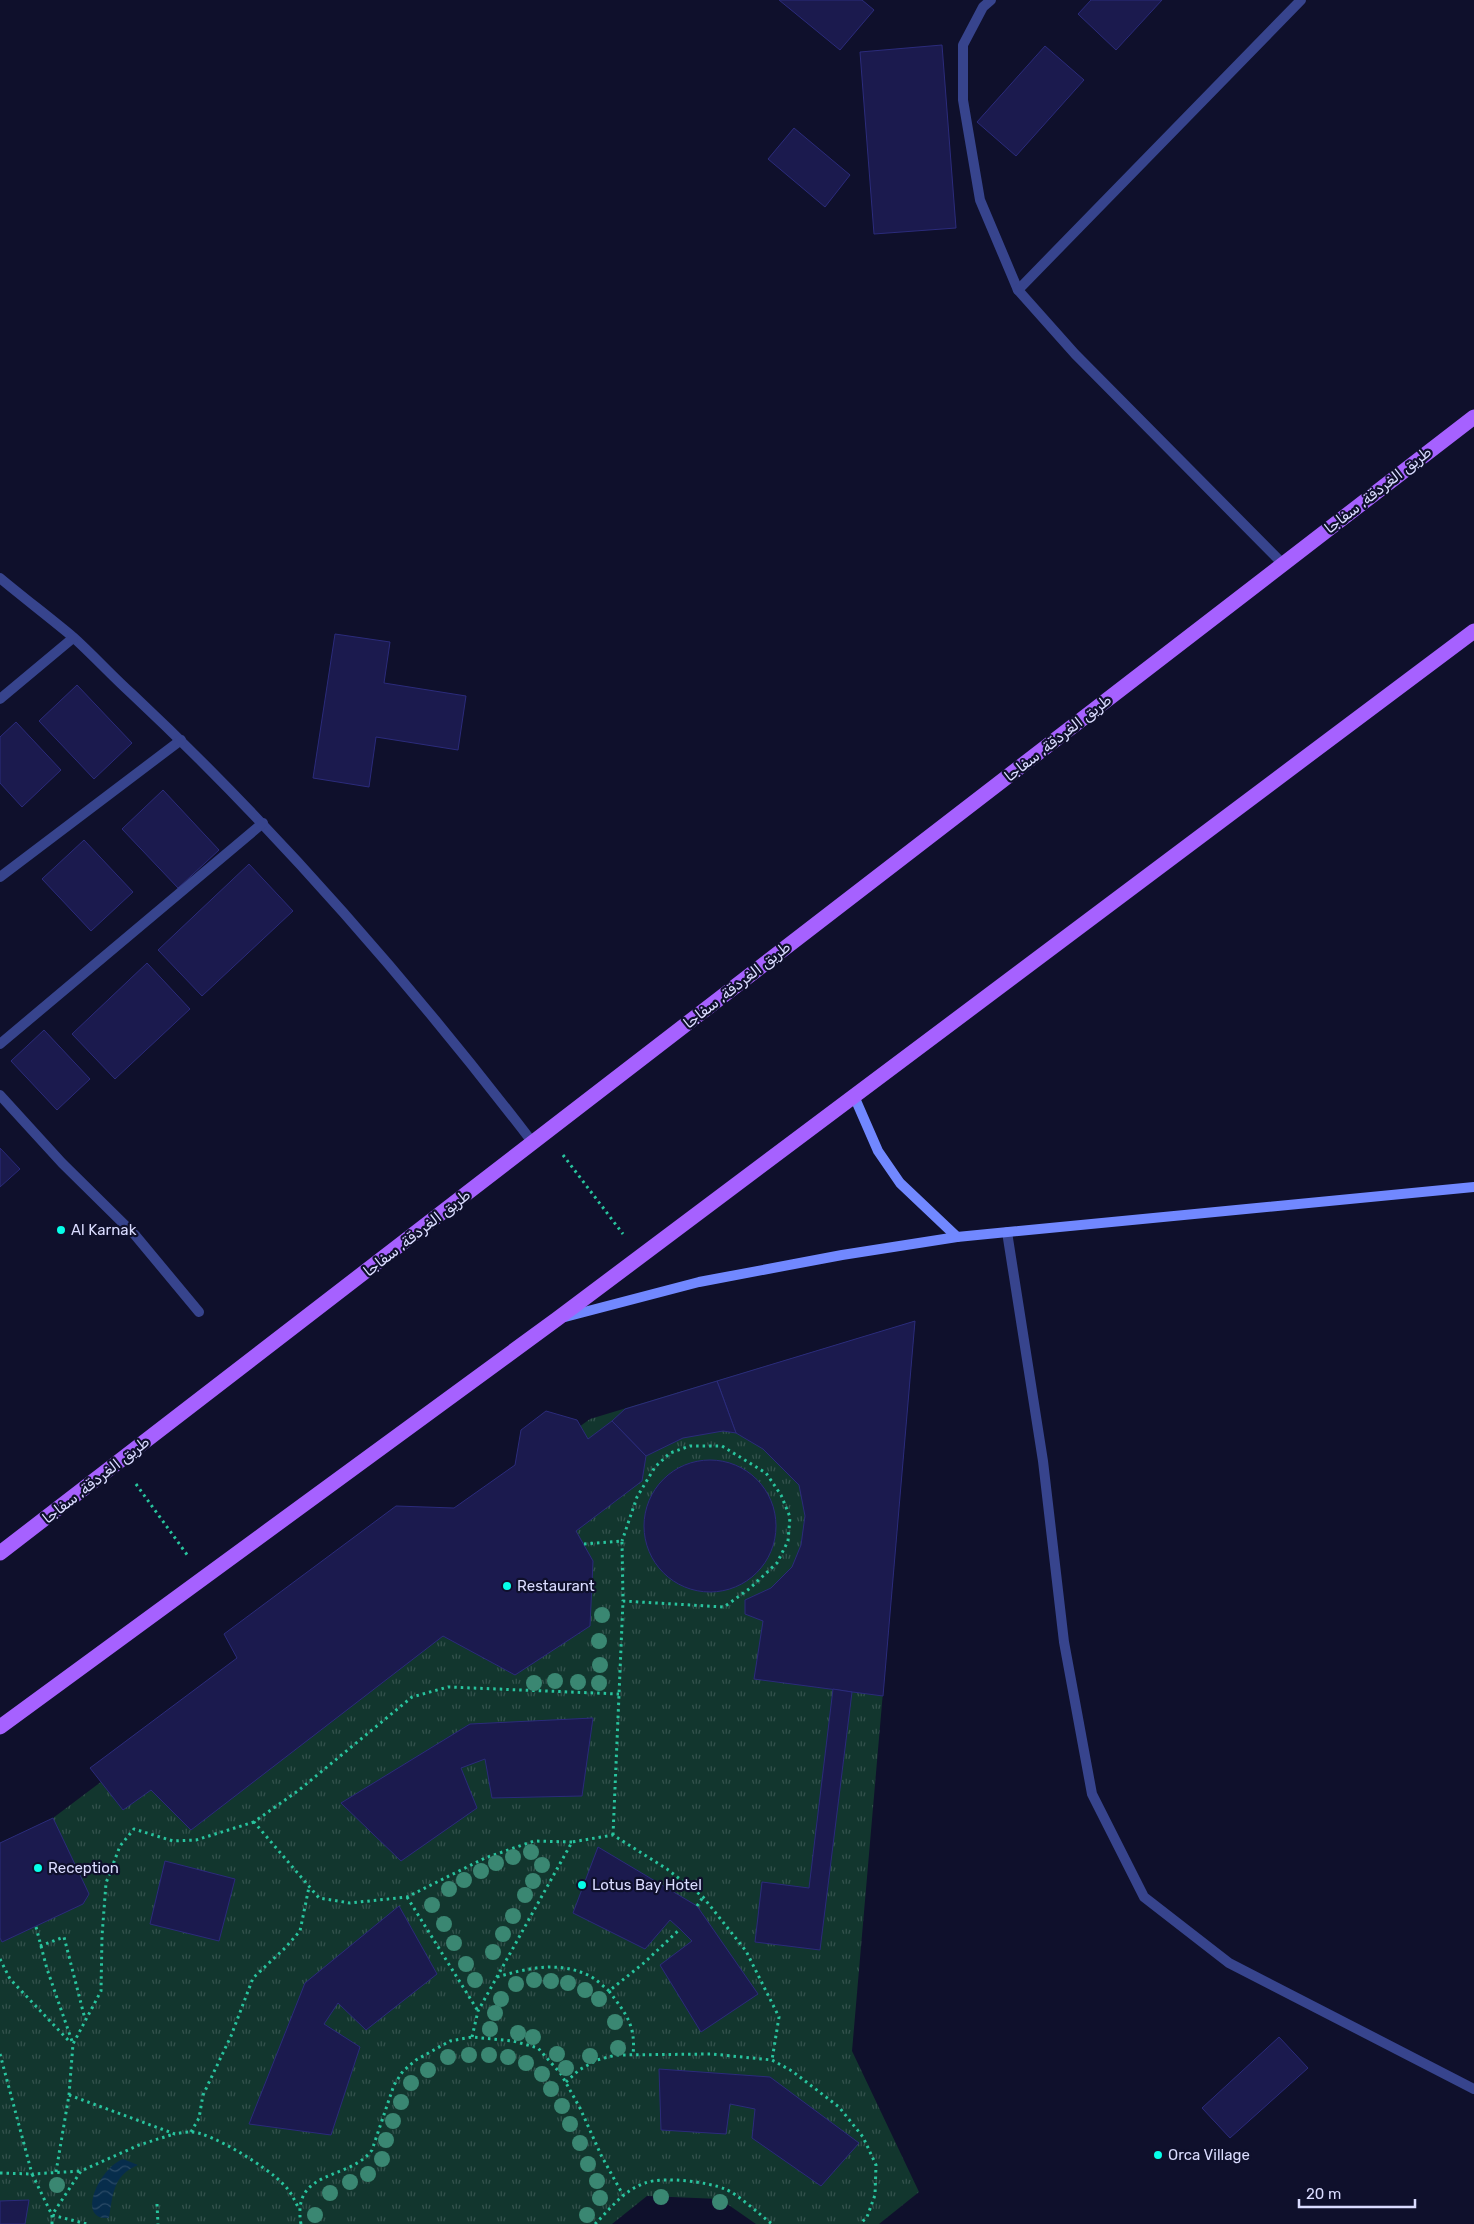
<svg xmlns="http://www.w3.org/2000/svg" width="1474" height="2224" viewBox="0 0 1474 2224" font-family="Rubik,'Noto Sans Arabic',sans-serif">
<defs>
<pattern id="park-tufts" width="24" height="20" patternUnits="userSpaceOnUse" patternTransform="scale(1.25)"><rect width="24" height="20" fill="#12362e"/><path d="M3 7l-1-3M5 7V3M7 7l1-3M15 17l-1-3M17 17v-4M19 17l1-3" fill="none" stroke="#34524d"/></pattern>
<pattern id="water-waves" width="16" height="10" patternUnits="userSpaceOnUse" patternTransform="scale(1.25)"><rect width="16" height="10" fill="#072d4c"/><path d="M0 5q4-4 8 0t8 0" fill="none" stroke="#2b4b67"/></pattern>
</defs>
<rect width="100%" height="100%" fill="#0f102c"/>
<polygon fill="url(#park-tufts)" points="915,1321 852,2051 919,2192 879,2224 756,2224 720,2199 647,2196 612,2224 0,2224 0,1843 53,1818 421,1541 590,1419"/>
<path fill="url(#water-waves)" d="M123 2159 138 2165C113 2175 113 2194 109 2218 76 2221 98 2169 123 2159Z"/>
<g fill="#1b1a4e" stroke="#2b2b7b">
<polygon points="779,0 862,0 874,10 840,50"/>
<polygon points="1091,0 1162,0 1116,50 1078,14"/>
<polygon points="942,45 956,228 874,234 860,52"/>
<polygon points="1045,46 1084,80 1016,156 977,122"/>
<polygon points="794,128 850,175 825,207 768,159"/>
<polygon points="335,634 390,642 384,683 466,696 458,750 376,737 369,787 313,778"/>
<polygon points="77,685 132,743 94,779 39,721"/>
<polygon points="16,722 61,770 22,807 0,783 0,737"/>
<polygon points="163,790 219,850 178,888 122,829"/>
<polygon points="84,840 133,892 91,931 42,879"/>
<polygon points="249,864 293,911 202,996 158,950"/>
<polygon points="147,963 190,1009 115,1079 72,1034"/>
<polygon points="44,1030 90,1079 57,1110 11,1061"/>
<polygon points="0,1148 20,1169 0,1187"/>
<polygon points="915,1321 883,1696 754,1679 763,1621 745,1614 745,1600 771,1588 792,1567 801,1545 805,1516 799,1485 763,1449 736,1433 717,1381"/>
<polygon points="717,1381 736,1433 723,1431 683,1438 646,1456 612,1421 625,1409"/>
<polygon points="546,1411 577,1420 588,1439 612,1421 646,1456 642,1481 576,1531 593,1561 590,1626 515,1675 443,1636 191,1830 151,1790 123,1810 90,1768 237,1658 224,1634 396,1506 454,1508 515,1465 521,1430"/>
<circle cx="710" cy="1526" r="66"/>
<polygon points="833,1689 852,1692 820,1950 755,1942 762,1882 809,1888"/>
<polygon points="593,1718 582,1796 492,1798 485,1759 461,1768 477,1808 401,1861 341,1803 470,1724"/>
<polygon points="53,1818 89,1894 83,1904 2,1942 0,1938 0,1843"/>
<polygon points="598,1847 697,1906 758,1994 701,2032 660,1965 692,1941 680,1929 670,1920 645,1949 573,1913"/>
<polygon points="165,1861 235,1879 219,1941 150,1924"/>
<polygon points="399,1906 437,1974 366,2030 338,2003 324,2024 360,2047 331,2135 249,2124 305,1983"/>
<polygon points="1279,2037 1308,2068 1230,2138 1202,2108"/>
<polygon points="659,2069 770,2077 859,2143 821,2186 752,2138 755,2109 730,2104 726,2134 661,2130"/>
<polygon points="29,2200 25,2224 0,2224 0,2201"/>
</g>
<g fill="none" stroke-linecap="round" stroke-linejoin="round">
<g stroke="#28c49e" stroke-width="3" stroke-dasharray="2.5 4" stroke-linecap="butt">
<polyline points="563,1155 623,1234"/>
<polyline points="136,1484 188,1556"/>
<polyline points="584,1544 622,1541 623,1601"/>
<polyline points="613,1835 623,1601 724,1607 749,1589 777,1563 788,1541 790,1517 781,1495 766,1473 722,1446 690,1446 670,1453 655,1467 637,1497 622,1541"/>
<polyline points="572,1842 534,1841 485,1858 407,1897 350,1903 319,1898 254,1822 299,1790 412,1697 448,1687 619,1694"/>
<polyline points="407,1897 478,2011"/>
<polyline points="697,1906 703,1897"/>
<polyline points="36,1927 47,1969 73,2044"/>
<polyline points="40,1946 64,1937 85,2019"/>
<polyline points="0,1959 10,1979 70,2042"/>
<path d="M497 1977C528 1968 557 1961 588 1975 595 1978 603 1986 609 1991L645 1962 680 1929"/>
<path d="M609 1991C626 2014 636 2025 633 2055"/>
<polyline points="472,2037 478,2011 572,1842 613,1835 667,1869 703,1897 746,1951 779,2017 772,2060"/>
<polyline points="0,2054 32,2174 81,2171"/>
<polyline points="566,2082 579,2070 597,2060 616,2055 712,2054 772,2060 792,2071 839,2107 863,2137 876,2165 875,2195 867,2217 860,2224"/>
<path d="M69 2095 175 2134C180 2133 186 2132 191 2132 211 2132 268 2168 282 2183 290 2190 294 2199 299 2209"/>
<polyline points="191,2132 199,2118 203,2095 231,2036 253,1978 285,1948 300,1931 309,1887"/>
<polyline points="56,2172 69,2095 73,2044 101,1991 102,1936 106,1883 120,1846 134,1829 173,1841 196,1840 254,1822"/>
<polyline points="0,2173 32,2174 52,2215 87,2224"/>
<polyline points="157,2204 158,2224"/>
<polyline points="52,2224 52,2215 81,2171 139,2145 174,2134"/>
<path d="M301 2224C291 2168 350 2181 372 2150L394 2085 403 2071 416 2060 450 2041 472 2037 513 2041 538 2048 561 2074 580 2108 601 2155 623 2195"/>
<path d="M595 2224C610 2209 624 2190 645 2183 663 2176 708 2182 725 2189 738 2194 760 2215 772 2224"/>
</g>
<polyline stroke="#37448d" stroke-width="10" points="1007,1232 1043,1461 1064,1642 1092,1794 1144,1897 1229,1963 1474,2089"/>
<g stroke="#37448d" stroke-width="10">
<polyline points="991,0 983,7 963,45 963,100 980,200 1018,290"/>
<polyline points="1283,564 1075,354 1018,290 1301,0"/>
<path d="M0 578C24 598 49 617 73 637 93 655 112 676 132 694 279 832 411 984 533 1143"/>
<polyline points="0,699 73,638"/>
<polyline points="0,877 181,740"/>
<polyline points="0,1044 263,823"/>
<polyline points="0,1095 62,1163 135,1235 199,1312"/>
</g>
<g stroke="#7188ff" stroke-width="10">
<polyline points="854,1096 878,1151 900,1183 957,1237"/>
<polyline points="565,1317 699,1282 842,1255 957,1237 1474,1187"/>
</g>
<g stroke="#a661ff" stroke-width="15">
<polyline points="0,1553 1474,417"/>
<polyline points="0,1727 557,1319 1474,631"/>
</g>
</g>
<g fill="#3a8772">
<circle cx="602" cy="1615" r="8"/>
<circle cx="599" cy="1641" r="8"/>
<circle cx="600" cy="1665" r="8"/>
<circle cx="555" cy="1681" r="8"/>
<circle cx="578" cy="1682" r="8"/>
<circle cx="534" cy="1683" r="8"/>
<circle cx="599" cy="1683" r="8"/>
<circle cx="531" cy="1852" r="8"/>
<circle cx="513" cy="1857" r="8"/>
<circle cx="496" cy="1863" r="8"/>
<circle cx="542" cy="1865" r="8"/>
<circle cx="481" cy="1871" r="8"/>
<circle cx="464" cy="1880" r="8"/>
<circle cx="533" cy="1881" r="8"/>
<circle cx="449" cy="1889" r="8"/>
<circle cx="525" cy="1895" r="8"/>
<circle cx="432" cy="1905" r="8"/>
<circle cx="513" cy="1916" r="8"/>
<circle cx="444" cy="1924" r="8"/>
<circle cx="503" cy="1934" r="8"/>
<circle cx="454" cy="1943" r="8"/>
<circle cx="493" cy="1952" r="8"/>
<circle cx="466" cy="1964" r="8"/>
<circle cx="475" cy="1980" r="8"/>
<circle cx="534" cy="1980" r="8"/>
<circle cx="551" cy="1981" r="8"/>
<circle cx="568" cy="1983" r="8"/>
<circle cx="516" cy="1984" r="8"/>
<circle cx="585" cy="1990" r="8"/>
<circle cx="501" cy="1999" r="8"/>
<circle cx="599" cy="1999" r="8"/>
<circle cx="495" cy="2013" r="8"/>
<circle cx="615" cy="2022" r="8"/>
<circle cx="490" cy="2029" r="8"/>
<circle cx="518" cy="2033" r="8"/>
<circle cx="533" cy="2037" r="8"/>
<circle cx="618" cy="2048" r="8"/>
<circle cx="557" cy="2054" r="8"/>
<circle cx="469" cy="2055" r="8"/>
<circle cx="489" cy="2055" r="8"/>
<circle cx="590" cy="2056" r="8"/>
<circle cx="448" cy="2057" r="8"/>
<circle cx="508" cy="2057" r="8"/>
<circle cx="526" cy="2063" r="8"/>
<circle cx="566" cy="2068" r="8"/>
<circle cx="428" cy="2070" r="8"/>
<circle cx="542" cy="2074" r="8"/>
<circle cx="411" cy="2083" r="8"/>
<circle cx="551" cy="2089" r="8"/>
<circle cx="401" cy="2102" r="8"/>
<circle cx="562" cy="2106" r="8"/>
<circle cx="393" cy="2121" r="8"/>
<circle cx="570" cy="2124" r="8"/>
<circle cx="386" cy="2140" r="8"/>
<circle cx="580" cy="2143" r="8"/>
<circle cx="382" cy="2159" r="8"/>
<circle cx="588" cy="2164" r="8"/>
<circle cx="368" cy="2174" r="8"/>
<circle cx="597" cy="2181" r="8"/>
<circle cx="350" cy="2182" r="8"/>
<circle cx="57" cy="2185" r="8"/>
<circle cx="330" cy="2193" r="8"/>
<circle cx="661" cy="2197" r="8"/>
<circle cx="600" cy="2198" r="8"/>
<circle cx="720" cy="2202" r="8"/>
<circle cx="315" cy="2215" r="8"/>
<circle cx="587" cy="2215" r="8"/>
</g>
<g fill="#06ffe9" stroke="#0f102c" stroke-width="2">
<circle cx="61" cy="1230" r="5"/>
<circle cx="507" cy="1586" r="5"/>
<circle cx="38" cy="1868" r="5"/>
<circle cx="582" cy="1885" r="5"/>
<circle cx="1158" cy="2155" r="5"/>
</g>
<g text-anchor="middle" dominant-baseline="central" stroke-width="4.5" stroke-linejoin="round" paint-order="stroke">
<g font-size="15" fill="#dadcff" stroke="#0f102c">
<text transform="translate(1378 490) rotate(-38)">طريق الغردقة, سفاجا</text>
<text transform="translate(1058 738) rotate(-38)">طريق الغردقة, سفاجا</text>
<text transform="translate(737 985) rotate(-38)">طريق الغردقة, سفاجا</text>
<text transform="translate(417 1233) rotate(-38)">طريق الغردقة, سفاجا</text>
<text transform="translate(96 1480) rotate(-38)">طريق الغردقة, سفاجا</text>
</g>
<g font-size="15" fill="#dadcff" stroke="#0f102c" text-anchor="start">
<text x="71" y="1230">Al Karnak</text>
<text x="517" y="1586">Restaurant</text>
<text x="48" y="1868">Reception</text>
<text x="592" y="1885">Lotus Bay Hotel</text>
<text x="1168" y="2155">Orca Village</text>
</g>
</g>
<path d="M1299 2199v8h116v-8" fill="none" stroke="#dadcff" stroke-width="2.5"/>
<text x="1306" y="2199" font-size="15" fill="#dadcff" stroke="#0f102c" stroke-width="4" paint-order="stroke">20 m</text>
</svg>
